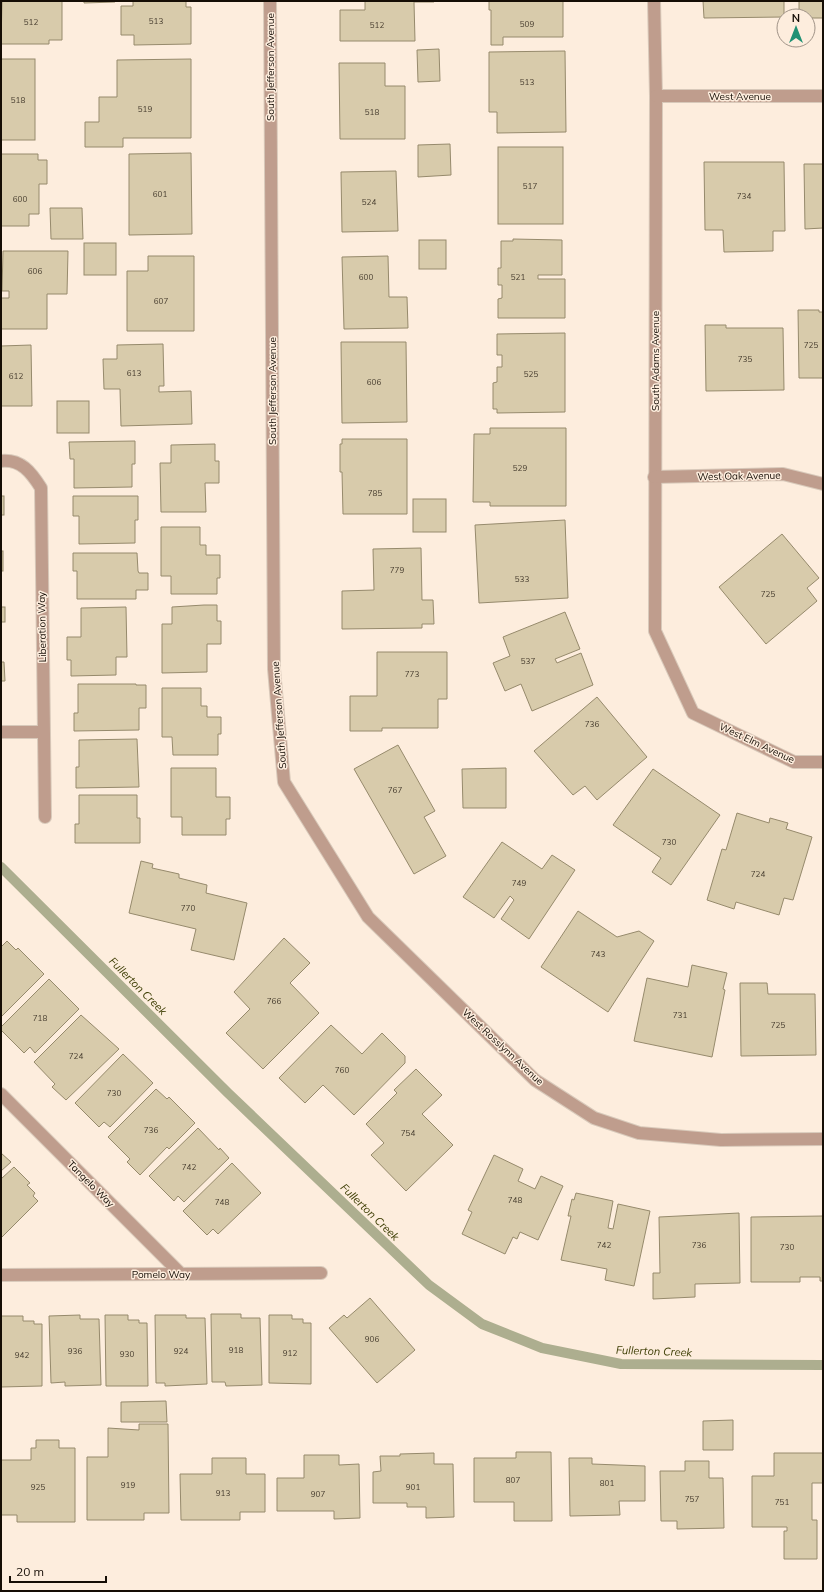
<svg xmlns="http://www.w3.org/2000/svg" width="824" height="1592" viewBox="0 0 824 1592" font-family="Mulish,sans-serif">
<rect width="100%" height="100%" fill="#fdeddd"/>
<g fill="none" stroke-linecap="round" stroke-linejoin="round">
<polyline stroke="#adae8f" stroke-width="10" points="1,867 228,1093 429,1285 482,1324 542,1348 621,1364 823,1365"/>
</g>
<g fill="#d8cbab" stroke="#968a6c">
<polygon points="2,1 62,1 62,40 49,40 49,44 1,44"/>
<polygon points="84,1 115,1 115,2 84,3"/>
<polygon points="133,1 186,1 186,7 191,7 191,44 134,45 134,35 121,35 121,6 133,6"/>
<polygon points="365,1 434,1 434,2 414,2 415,41 340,41 340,10 365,10"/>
<polygon points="489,1 563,1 563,37 503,37 503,45 491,45 491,10 489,10"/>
<polygon points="703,1 784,1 784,17 704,18"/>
<polygon points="799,1 823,1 823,18 808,18 808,16 799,16"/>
<polygon points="439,49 440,81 418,82 417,50"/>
<polygon points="565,51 566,132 497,133 497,112 489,112 489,52"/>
<rect x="1" y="59" width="34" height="81"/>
<polygon points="191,59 191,138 123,138 123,147 85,147 85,122 99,122 99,97 117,97 117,60"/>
<polygon points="339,63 385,63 385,86 405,86 405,139 340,139"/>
<polygon points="450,144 451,175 418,177 418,145"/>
<rect x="498" y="147" width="65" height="77"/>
<polygon points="191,153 192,234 129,235 129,154"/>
<polygon points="1,154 38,154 38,160 47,160 47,184 39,184 39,214 29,214 29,226 1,226"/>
<polygon points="704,162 784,162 785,231 773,231 773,251 724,252 723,230 705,230"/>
<polygon points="804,164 823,164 823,228 805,229"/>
<polygon points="396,171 398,231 342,232 341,172"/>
<polygon points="50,208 82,208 83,239 51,239"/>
<polygon points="513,239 562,240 562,275 538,275 538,279 565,279 565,318 498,318 498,299 502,298 502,285 498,285 498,268 501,268 501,241 513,241"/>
<rect x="419" y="240" width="27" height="29"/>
<rect x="84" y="243" width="32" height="32"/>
<polygon points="3,251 68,251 67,294 47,294 47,329 1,329 1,298 9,298 9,291 2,291"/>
<polygon points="148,256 194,256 194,331 127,331 127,271 148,271"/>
<polygon points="388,256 389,297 407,297 408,328 344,329 342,257"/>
<polygon points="798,310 819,310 819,312 823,312 823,378 799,378"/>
<polygon points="705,325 726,325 726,328 783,328 784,390 706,391"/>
<polygon points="565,333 565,412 497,413 497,409 493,409 493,383 497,382 497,367 502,367 502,355 497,355 497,334"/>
<polygon points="341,342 406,342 407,422 342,423"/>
<polygon points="163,344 164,386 159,386 159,392 191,391 192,424 121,426 120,389 104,389 103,359 117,359 117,345"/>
<polygon points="31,345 32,406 1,406 1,346"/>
<rect x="57" y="401" width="32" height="32"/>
<polygon points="490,428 566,428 566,506 490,506 490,502 473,502 474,434 490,434"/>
<polygon points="342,439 407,439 407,514 343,514 342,472 340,472 340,444 342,444"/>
<polygon points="135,441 135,464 132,464 132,487 74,488 74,459 70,459 69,442"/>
<polygon points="215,444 215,461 219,461 219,483 205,483 206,512 161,512 160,463 171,463 171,445"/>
<rect x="1" y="496" width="3" height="19"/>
<polygon points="73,496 138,496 138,520 135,520 135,543 79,544 79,516 73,516"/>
<rect x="413" y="499" width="33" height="33"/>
<polygon points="565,520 568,598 479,603 475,525"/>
<polygon points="161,527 200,527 200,545 206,545 206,555 220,555 220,578 217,578 217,594 171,594 171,576 161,576"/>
<polygon points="782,534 819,578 807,588 817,601 766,644 719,587"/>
<polygon points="421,548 422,600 433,600 434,624 422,624 422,628 342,629 342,591 374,590 373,549"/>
<rect x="1" y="551" width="2" height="20"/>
<polygon points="73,553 137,553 138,571 139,573 148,573 148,590 136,590 136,599 77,599 77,571 73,571"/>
<polygon points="204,605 217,605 217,621 221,621 221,644 207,644 207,672 162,673 162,624 172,624 172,607"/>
<rect x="1" y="607" width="4" height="15"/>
<polygon points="126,607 127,657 116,657 116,675 71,676 71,660 67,660 67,637 81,637 81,608"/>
<polygon points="565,612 580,649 555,659 557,663 581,653 593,685 532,711 521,684 505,691 493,663 510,656 503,637"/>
<polygon points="377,652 447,652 447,699 438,699 438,728 382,728 382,731 350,731 350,696 377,696"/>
<polygon points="1,662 4,662 5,681 1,681"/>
<polygon points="78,684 136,684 136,685 146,685 146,708 139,708 139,730 74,731 74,713 78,713"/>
<polygon points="162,688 201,688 201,706 207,706 207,717 221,717 221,734 218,734 218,755 173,755 172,737 162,737"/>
<polygon points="597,697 647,757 597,800 585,786 573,795 534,751"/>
<polygon points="137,739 139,787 76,788 76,767 79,767 79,740"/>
<polygon points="398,745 435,811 424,817 446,856 414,874 354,769"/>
<polygon points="171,768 216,768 216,797 230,797 230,819 226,819 226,835 182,835 182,817 171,817"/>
<polygon points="506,768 506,808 463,808 462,769"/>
<polygon points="653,769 720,815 671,885 652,872 661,858 613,825"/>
<polygon points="79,795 137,795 137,818 140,818 140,843 75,843 75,824 79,824"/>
<polygon points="737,813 769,823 770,818 788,823 786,829 812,837 793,900 784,898 779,915 736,902 734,909 707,900 722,849 726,850"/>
<polygon points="502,842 542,869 552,855 575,870 529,939 501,919 514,900 510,896 494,918 463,897"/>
<polygon points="141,861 153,864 152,868 179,874 179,878 207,885 206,893 247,903 234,960 191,950 196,929 129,913"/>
<polygon points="578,911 617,937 639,931 654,941 608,1012 541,967"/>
<polygon points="284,938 310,963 290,983 319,1013 263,1069 226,1033 250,1009 234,992"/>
<polygon points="7,941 16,950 18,948 44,974 1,1017 1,947"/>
<polygon points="692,965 727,973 723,989 725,990 712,1057 634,1041 647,978 688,987"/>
<polygon points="49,979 79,1009 35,1053 30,1047 24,1053 1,1030 1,1027"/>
<polygon points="740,983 767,983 768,994 815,994 816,1055 741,1056"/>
<polygon points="81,1015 119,1049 66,1100 52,1087 55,1084 34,1062"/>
<polygon points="331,1025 362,1054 382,1033 405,1056 405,1063 354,1115 323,1085 305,1103 279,1078"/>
<polygon points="123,1054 153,1083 110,1127 104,1122 99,1127 75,1103"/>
<polygon points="416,1069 442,1095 422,1114 453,1145 406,1191 371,1155 384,1143 366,1124 397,1093 394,1090"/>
<polygon points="156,1089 167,1099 169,1097 195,1123 169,1149 167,1147 140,1175 127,1162 130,1159 108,1137"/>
<polygon points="198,1128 219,1150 220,1148 229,1158 184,1202 178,1196 174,1201 149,1176"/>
<polygon points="1,1153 11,1162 1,1171"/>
<polygon points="494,1155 523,1169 518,1181 535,1189 541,1176 563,1186 538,1240 520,1232 517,1239 513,1237 505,1254 462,1234 472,1212 468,1210"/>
<polygon points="232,1163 261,1193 218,1234 213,1229 207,1235 183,1211"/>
<polygon points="14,1167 30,1183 27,1185 35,1193 33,1196 38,1201 1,1238 1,1179"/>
<polygon points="576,1193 613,1201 608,1228 613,1229 618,1204 650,1211 634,1286 605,1280 607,1269 561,1260 571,1216 568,1216 572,1199 574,1200"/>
<polygon points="739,1213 740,1283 695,1284 695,1297 653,1299 653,1273 660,1273 659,1217"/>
<polygon points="823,1216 823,1281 820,1281 820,1277 800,1277 800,1282 751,1282 751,1217"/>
<polygon points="370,1298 415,1350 377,1383 329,1328 344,1315 347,1318"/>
<polygon points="211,1314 241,1314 241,1318 260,1318 262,1385 226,1386 225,1382 212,1382"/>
<polygon points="80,1315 80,1319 99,1319 101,1385 65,1386 65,1382 51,1383 49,1316"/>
<polygon points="105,1315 128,1315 128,1320 139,1320 139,1323 147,1323 148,1386 106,1386"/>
<polygon points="155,1315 186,1315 186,1318 205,1318 207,1384 165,1386 165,1383 156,1383"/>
<polygon points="269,1315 292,1315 292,1319 303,1319 303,1323 311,1323 311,1384 269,1383"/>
<polygon points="1,1316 23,1316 23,1321 34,1321 34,1324 42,1324 42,1386 1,1387"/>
<polygon points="166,1401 167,1422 121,1422 121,1402"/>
<polygon points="733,1420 733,1450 703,1450 703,1421"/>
<polygon points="139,1424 168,1424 169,1513 144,1513 144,1520 87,1520 87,1457 108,1457 108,1428 139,1430"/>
<polygon points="36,1440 59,1440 59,1448 75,1448 75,1522 17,1522 17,1515 1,1515 1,1460 31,1460 31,1448 36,1448"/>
<polygon points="516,1452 551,1452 552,1521 514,1521 514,1502 474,1502 474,1458 516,1458"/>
<polygon points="434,1453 434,1464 453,1464 454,1517 426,1518 426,1507 407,1507 407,1503 373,1503 373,1472 381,1471 380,1456 400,1456 400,1454"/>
<polygon points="774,1453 823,1453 823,1483 812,1483 812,1520 817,1520 817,1559 784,1559 784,1531 787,1531 787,1527 752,1527 752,1476 774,1476"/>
<polygon points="304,1455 339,1455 339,1465 359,1464 360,1518 334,1519 334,1511 277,1511 277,1478 304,1478"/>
<polygon points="212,1458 246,1458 246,1474 265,1474 265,1512 240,1512 240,1520 181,1520 180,1474 212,1474"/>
<polygon points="569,1458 592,1458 592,1464 645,1466 645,1501 619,1501 620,1515 570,1516"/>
<polygon points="685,1461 709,1461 709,1478 723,1478 724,1528 677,1529 677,1521 661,1521 660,1471 685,1471"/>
</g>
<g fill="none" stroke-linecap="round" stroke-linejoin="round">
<g stroke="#d8c9ba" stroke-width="14">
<polyline id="service" points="1,732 43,732"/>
</g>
<g stroke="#d8c9ba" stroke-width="14">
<g id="minor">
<polyline points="270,1 274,669 284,782 368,917 535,1080 594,1118 639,1133 721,1140 823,1139"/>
<polyline points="654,1 656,96 655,631 693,713 794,762 823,762"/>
<polyline points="656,96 823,96"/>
<path d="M1 461C21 459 31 472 41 488L45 817"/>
<polyline points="654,477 783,474 823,484"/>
<polyline points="1,1094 181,1274"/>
<polyline points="1,1275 321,1273"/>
</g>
</g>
<use href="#service" stroke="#bf9d8d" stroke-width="12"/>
<use href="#minor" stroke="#bf9d8d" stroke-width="12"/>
</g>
<g text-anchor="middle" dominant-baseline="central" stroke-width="3" stroke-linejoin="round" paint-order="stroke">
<g font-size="8" fill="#463c2e">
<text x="156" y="21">513</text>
<text x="31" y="22">512</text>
<text x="527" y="24">509</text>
<text x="377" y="25">512</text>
<text x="527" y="82">513</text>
<text x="18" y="100">518</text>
<text x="145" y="109">519</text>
<text x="372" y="112">518</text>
<text x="530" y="186">517</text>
<text x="160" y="194">601</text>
<text x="744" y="196">734</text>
<text x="20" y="199">600</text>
<text x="369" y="202">524</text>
<text x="35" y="271">606</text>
<text x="366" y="277">600</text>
<text x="518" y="277">521</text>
<text x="161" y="301">607</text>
<text x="811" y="345">725</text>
<text x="745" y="359">735</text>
<text x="134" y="373">613</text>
<text x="531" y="374">525</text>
<text x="16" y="376">612</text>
<text x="374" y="382">606</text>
<text x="520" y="468">529</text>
<text x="375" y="493">785</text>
<text x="397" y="570">779</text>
<text x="522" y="579">533</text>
<text x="768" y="594">725</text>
<text x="528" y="661">537</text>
<text x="412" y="674">773</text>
<text x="592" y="724">736</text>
<text x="395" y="790">767</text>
<text x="669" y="842">730</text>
<text x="758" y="874">724</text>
<text x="519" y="883">749</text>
<text x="188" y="908">770</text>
<text x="598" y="954">743</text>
<text x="274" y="1001">766</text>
<text x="680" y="1015">731</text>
<text x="40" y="1018">718</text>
<text x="778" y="1025">725</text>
<text x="76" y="1056">724</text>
<text x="342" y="1070">760</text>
<text x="114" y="1093">730</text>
<text x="151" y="1130">736</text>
<text x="408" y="1133">754</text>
<text x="189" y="1167">742</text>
<text x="515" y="1200">748</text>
<text x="222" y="1202">748</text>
<text x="604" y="1245">742</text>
<text x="699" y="1245">736</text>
<text x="787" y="1247">730</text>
<text x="372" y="1339">906</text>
<text x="236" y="1350">918</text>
<text x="75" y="1351">936</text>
<text x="181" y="1351">924</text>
<text x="290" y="1353">912</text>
<text x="127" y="1354">930</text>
<text x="22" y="1355">942</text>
<text x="513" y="1480">807</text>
<text x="607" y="1483">801</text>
<text x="128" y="1485">919</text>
<text x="38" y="1487">925</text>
<text x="413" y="1487">901</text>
<text x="223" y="1493">913</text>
<text x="318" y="1494">907</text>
<text x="692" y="1499">757</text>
<text x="782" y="1502">751</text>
</g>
<g font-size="10" fill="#150d05" stroke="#fdeddd">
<text transform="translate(270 67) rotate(-90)">South Jefferson Avenue</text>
<text x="740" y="96">West Avenue</text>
<text transform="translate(655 361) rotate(-90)">South Adams Avenue</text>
<text transform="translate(272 391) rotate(-90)">South Jefferson Avenue</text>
<text transform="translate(739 476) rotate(-1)">West Oak Avenue</text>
<text transform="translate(42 627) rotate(-91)">Liberation Way</text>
<text transform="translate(279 715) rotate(-94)">South Jefferson Avenue</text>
<text transform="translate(757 743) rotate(25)">West Elm Avenue</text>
<text transform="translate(503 1047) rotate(43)">West Rosslynn Avenue</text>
<text transform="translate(91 1184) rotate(45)">Tangelo Way</text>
<text x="161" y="1274">Pomelo Way</text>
</g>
<g font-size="11" font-style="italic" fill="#414108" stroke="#fdeddd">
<text transform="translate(138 986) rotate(45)">Fullerton Creek</text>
<text transform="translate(370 1212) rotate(44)">Fullerton Creek</text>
<text transform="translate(654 1351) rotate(2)">Fullerton Creek</text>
</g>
</g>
<rect width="824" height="1592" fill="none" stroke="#150d05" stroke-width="4"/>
<g transform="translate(796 28)"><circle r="19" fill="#fdeddd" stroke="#a09387"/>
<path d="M0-3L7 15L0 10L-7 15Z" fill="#1f9173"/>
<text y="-6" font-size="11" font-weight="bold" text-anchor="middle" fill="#150d05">N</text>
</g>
<path d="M10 1576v6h96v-6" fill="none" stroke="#150d05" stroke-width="2"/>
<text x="16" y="1576" font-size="12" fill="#150d05" stroke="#fdeddd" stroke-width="3" paint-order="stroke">20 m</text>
</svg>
